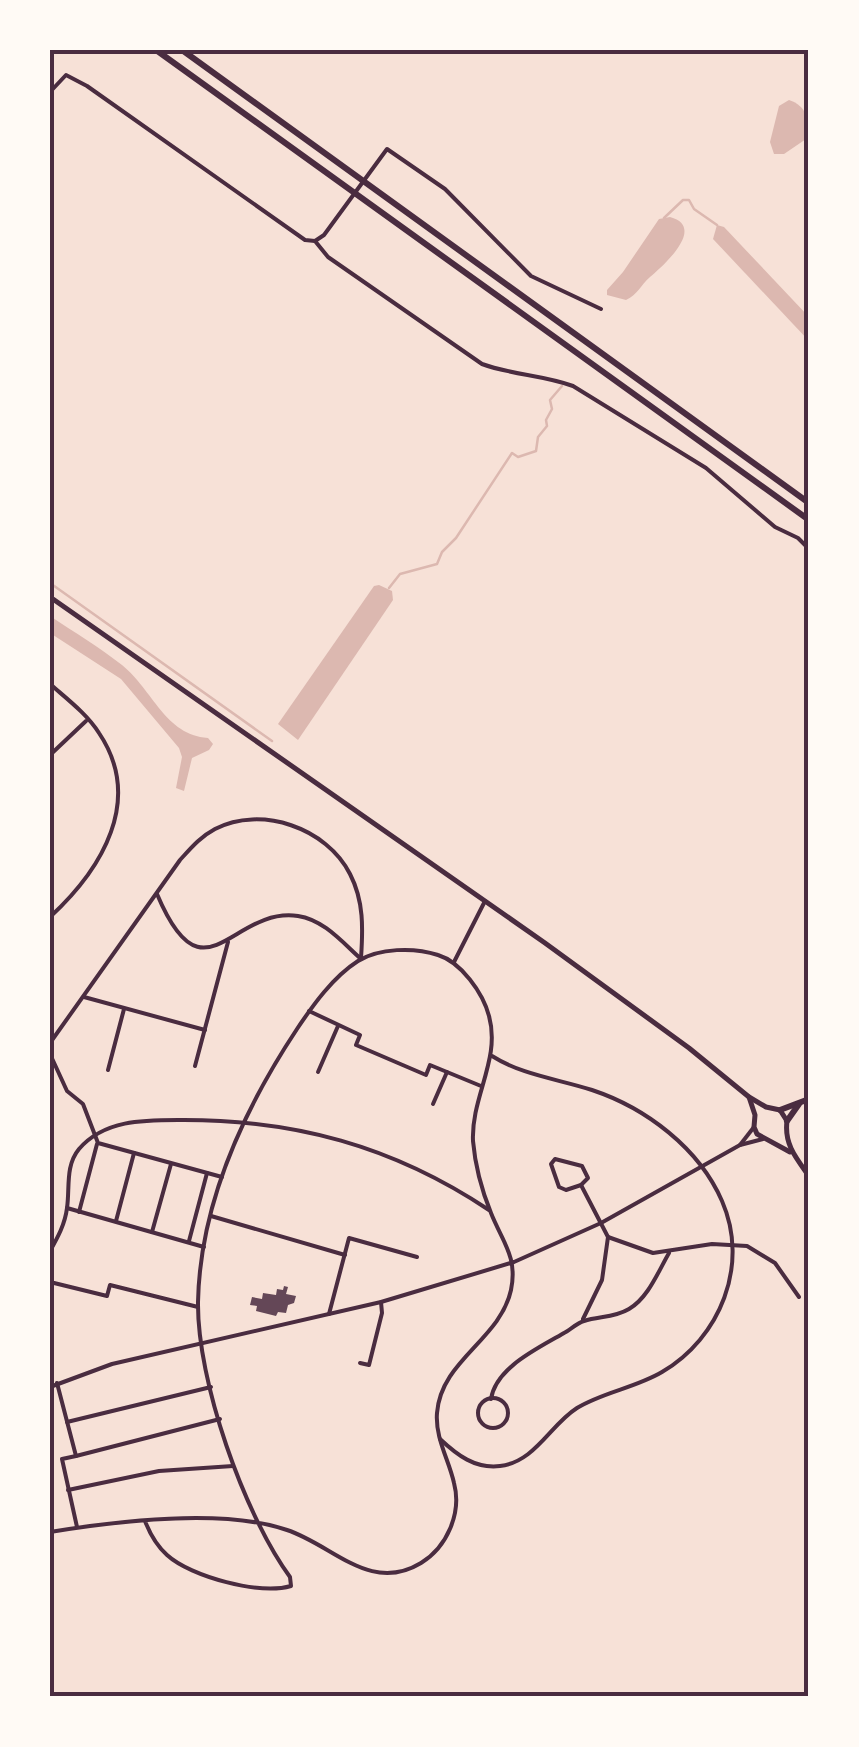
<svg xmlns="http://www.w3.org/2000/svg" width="859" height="1747" viewBox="0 0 859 1747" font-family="'Times New Roman',serif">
<rect width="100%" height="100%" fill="#f7e1d7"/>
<g fill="#dcb8b0">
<path d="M789 100C807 106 809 120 809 137L784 154H774L770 142 779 106Z"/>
<path d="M670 217C707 227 663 266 650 277 640 286 638 294 626 300L607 295V290L623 272 659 219Z"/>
<polygon points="717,225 724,227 809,317 809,341 713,239"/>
<polygon points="379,585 392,591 393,600 298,740 278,724 374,586"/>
<path d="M50 616C74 632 99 647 122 665 153 690 165 735 208 738L213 744 209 750 192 758 184 791 176 788 182 757 179 748 121 679 50 633Z"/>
</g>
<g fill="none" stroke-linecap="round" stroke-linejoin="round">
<g stroke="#dcb8b0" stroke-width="2.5">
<polyline points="664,218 683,200 689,200 694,209 717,225"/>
<polyline points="50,583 272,741"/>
<polyline points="389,588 400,574 437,564 442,552 456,538 512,453 518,457 536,451 538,437 547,426 546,420 552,409 550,400 562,386"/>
</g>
</g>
<polygon fill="#644757" points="284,1286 288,1287 286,1294 296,1296 294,1303 288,1305 286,1313 278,1312 276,1316 256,1311 257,1306 250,1305 252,1297 262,1299 263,1293 276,1295 277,1289 283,1290"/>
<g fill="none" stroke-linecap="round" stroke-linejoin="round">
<g stroke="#4a2c40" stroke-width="4">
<polyline points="50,92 66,75 87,86 305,240 315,241 324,235 387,149 445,189 531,276 601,309"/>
<path d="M315 241 328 257 482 364C512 375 543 375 573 386L706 468 775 527 798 538 809 549"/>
<path d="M50 684C67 699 87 714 99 733 144 800 102 869 50 917"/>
<polyline points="50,755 86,721"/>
<path d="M157 894C204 1006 232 906 298 916 324 920 342 942 361 959"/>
<polyline points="454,962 485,901"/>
<polyline points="84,997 205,1030"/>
<polyline points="309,1011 360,1035 356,1045 426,1075 430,1065 481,1086"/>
<path d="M50 1043 180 860C191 848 200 837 215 829 261 805 327 828 350 874 364 901 363 929 361 958"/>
<polyline points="50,1054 67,1091 83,1104 98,1143 222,1177"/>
<polyline points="195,1066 228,942"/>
<polyline points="108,1070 124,1009"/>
<polyline points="318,1072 338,1026"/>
<polyline points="433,1104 447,1072"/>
<polyline points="740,1145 754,1127"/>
<polygon points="555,1159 582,1166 588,1178 581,1185 566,1190 559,1187 551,1164"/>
<polyline points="581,1185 608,1237 602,1280 583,1319"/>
<polyline points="67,1208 204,1247"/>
<polyline points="79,1212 97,1144"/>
<polyline points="211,1216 345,1255"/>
<polyline points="116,1221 134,1153"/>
<polyline points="152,1232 171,1164"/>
<polyline points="608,1237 653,1253 712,1244 747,1246 775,1263 799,1297"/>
<polyline points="189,1241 207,1173"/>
<path d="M50 1251C58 1237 65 1224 67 1208 70 1188 65 1166 79 1149 104 1120 143 1120 178 1120 294 1119 393 1146 489 1210"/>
<polyline points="50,1282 107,1296 110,1285 198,1307"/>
<polyline points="329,1314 349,1238 417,1257"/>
<polyline points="360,1363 369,1365 382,1313 381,1302"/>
<polyline points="57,1383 76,1456 62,1459 77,1527"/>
<polyline points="50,1387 112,1364 381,1302 514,1262 601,1223 740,1145 763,1139"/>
<circle cx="493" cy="1413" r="15"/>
<path d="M491 1399C496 1367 539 1348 564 1333 570 1330 577 1323 584 1321 599 1316 614 1318 629 1309 648 1298 658 1272 669 1253"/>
<polyline points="67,1422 211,1387"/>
<path d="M440 1439C457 1455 475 1469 500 1466 535 1462 550 1425 577 1408 603 1392 635 1388 662 1372 720 1338 750 1265 722 1201 699 1148 646 1108 592 1090 558 1079 522 1075 492 1056"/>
<polyline points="76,1456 220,1419"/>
<polyline points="68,1490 159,1471 233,1466"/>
<path d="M50 1532C117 1521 223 1508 287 1530 333 1545 370 1594 421 1563 447 1547 462 1513 454 1483 449 1460 435 1438 437 1413 441 1360 500 1340 511 1290 518 1257 502 1241 491 1213 482 1191 475 1164 473 1141 471 1097 501 1059 489 1016 483 993 461 962 438 955 414 947 379 948 358 961 333 977 313 1005 297 1029 244 1109 200 1204 198 1302 197 1381 244 1514 290 1577L291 1586C260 1595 191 1577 167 1555 157 1546 150 1534 145 1521"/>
</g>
<g stroke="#4a2c40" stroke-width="5">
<path d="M50 597 545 943 689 1048 749 1097 766 1107 780 1110 787 1121C784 1144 796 1158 809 1176"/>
<polyline points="749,1097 755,1115 754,1127 757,1134 790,1152"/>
</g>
<g stroke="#4a2c40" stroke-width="6">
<polyline points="156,50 809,520"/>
<polyline points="182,50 809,503"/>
<polyline points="780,1110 809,1099"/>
<polyline points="787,1121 799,1104"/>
</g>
</g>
<rect width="859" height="1747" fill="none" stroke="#fffaf5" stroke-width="105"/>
<rect x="52" y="52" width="754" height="1642" fill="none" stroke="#4a2c40" stroke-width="4"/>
</svg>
